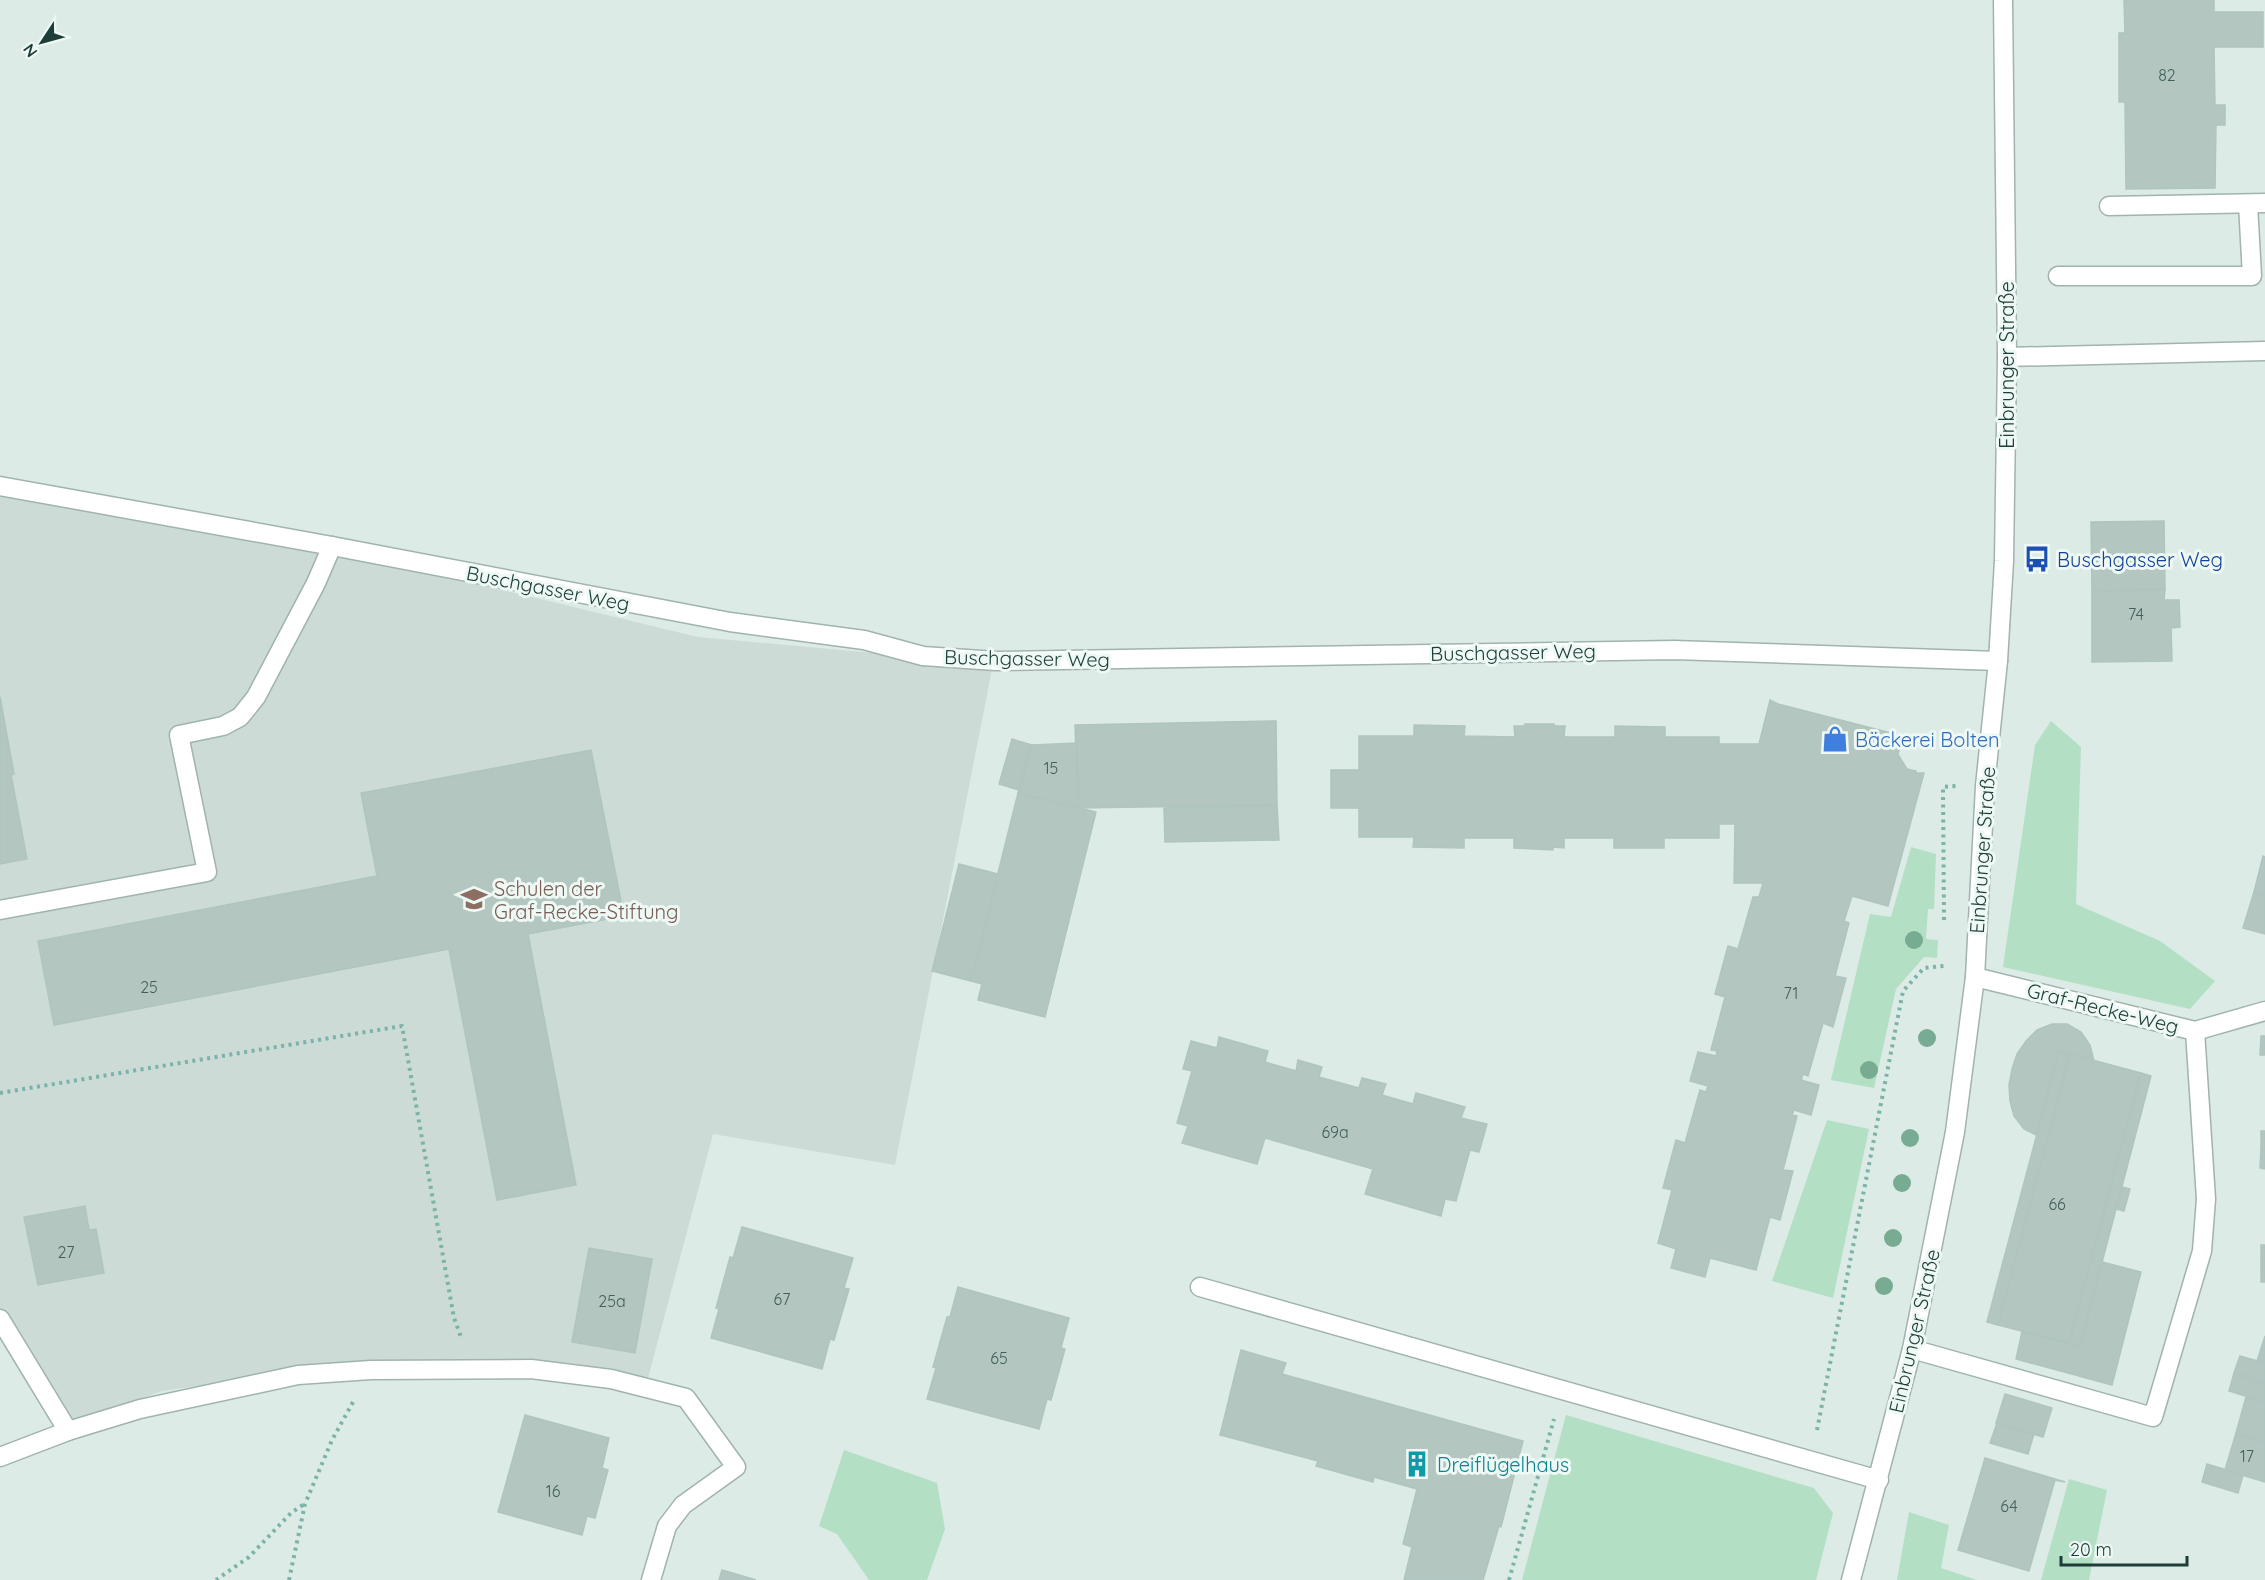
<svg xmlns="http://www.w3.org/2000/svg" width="2265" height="1580" viewBox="0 0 2265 1580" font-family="Quicksand,sans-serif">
<rect width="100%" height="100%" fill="#ddebe7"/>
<polygon fill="#ccdbd6" points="0,490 336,550 698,637 993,664 895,1165 713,1134 647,1382 373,1361 162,1391 67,1426 0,1326"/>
<g fill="#b3dfc4">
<polygon points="2051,721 2081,747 2076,904 2160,941 2215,981 2190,1009 2003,967 2035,745"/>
<polygon points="1911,847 1936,854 1934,909 1928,909 1926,939 1938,940 1937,958 1924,957 1896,989 1874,1088 1831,1080 1870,914 1891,917"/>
<polygon points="1827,1120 1869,1129 1833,1298 1772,1281"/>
<polygon points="1566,1415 1814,1488 1833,1513 1816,1580 1522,1580"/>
<polygon points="844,1450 937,1483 945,1529 927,1580 869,1580 837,1534 819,1526"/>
<polygon points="2069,1479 2107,1490 2089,1580 2041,1580"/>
<polygon points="1909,1512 1949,1525 1941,1568 1977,1580 1897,1580"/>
</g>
<g fill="#b3c6c0" stroke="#afc5bf" stroke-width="1.5">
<polygon points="2124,0 2214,0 2214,12 2263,12 2263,47 2214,47 2215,105 2225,105 2225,125 2216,125 2215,188 2126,189 2125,102 2119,102 2119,33 2125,33"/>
<polygon points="2164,521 2165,589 2092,592 2091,522"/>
<polygon points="2165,589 2164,600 2179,600 2180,627 2171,628 2172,661 2092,662 2092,592"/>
<polygon points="0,697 14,774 11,775 27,859 0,864"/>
<polygon points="1770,700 1778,704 1903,736 1898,754 1902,761 1907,769 1916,771 1916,773 1924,773 1888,906 1852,896 1844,921 1849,923 1835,976 1846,978 1833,1027 1823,1023 1808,1076 1803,1074 1801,1080 1819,1085 1811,1115 1794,1110 1792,1115 1797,1116 1783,1170 1793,1171 1780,1220 1770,1217 1756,1270 1710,1258 1705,1277 1671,1268 1676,1249 1658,1243 1672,1190 1663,1188 1676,1140 1685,1143 1700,1090 1706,1092 1708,1086 1690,1081 1698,1052 1716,1056 1717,1051 1711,1050 1725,997 1715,994 1728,946 1738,949 1753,897 1759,897 1763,883 1734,883 1735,824 1719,824 1719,838 1664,838 1664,848 1614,848 1614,838 1564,838 1564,848 1553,847 1553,850 1514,848 1514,838 1464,838 1464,848 1413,847 1414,837 1359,837 1359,808 1331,808 1331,770 1359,770 1359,736 1414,736 1414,725 1465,726 1464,736 1515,737 1514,726 1525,726 1525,724 1554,724 1555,726 1565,726 1564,737 1615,737 1615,726 1665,727 1665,737 1719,737 1719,744 1759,744"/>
<polygon points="1276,721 1277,805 1078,808 1075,725"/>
<polygon points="1012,739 1032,745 1019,790 999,784"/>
<polygon points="1077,743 1078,808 1018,793 1032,745"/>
<polygon points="591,750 624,916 528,934 576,1185 497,1200 449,949 54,1025 38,941 377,876 361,793"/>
<polygon points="1018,793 1096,812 1045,1017 978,1000 982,984 971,981"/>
<polygon points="1277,805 1279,840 1165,842 1164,808"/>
<polygon points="2263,856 2265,857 2265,896 2254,892"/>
<polygon points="959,864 998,874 971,981 932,971"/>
<polygon points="2254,892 2265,896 2265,934 2243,928"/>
<polygon points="2052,1024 2067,1024 2081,1032 2090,1045 2094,1061 2059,1051 2036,1135 2024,1129 2014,1116 2010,1101 2009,1085 2012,1069 2017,1054 2026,1041 2037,1030"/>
<polygon points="2261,1036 2265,1036 2265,1055 2260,1055"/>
<polygon points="1219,1037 1268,1051 1265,1062 1296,1071 1298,1060 1322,1067 1319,1077 1359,1088 1362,1078 1386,1084 1382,1095 1413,1104 1416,1093 1465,1107 1461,1118 1487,1124 1479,1152 1470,1150 1456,1201 1445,1199 1441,1216 1365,1194 1373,1169 1265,1138 1257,1164 1182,1143 1188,1126 1177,1123 1192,1071 1183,1069 1191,1041 1217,1048"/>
<polygon points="2059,1051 2070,1054 1998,1325 1987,1322"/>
<polygon points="2070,1054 2141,1073 2069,1343 1998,1325"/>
<polygon points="2141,1073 2151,1076 2080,1346 2069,1343"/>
<rect x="2261" y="1131" width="4" height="19"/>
<polygon points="2261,1150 2265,1150 2265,1169 2260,1168"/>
<polygon points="2122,1187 2130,1189 2124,1211 2116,1209"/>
<polygon points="85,1206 89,1230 96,1229 104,1273 38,1285 24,1217"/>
<polygon points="742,1227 853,1258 844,1288 849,1289 834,1340 830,1339 822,1369 711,1338 719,1309 716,1308 730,1257 733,1258"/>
<rect x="2261" y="1245" width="4" height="19"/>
<polygon points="589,1248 652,1259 635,1353 572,1342"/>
<polygon points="2102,1262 2141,1272 2112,1385 2016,1359 2022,1332 2080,1346"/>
<rect x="2261" y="1264" width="4" height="18"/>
<polygon points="958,1287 1069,1318 1061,1348 1065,1349 1051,1400 1047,1399 1039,1429 927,1399 936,1368 933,1367 947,1317 950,1317"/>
<polygon points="2265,1336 2265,1363 2257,1361"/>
<polygon points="1241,1350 1286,1363 1282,1374 1523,1441 1501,1527 1499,1526 1483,1580 1404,1580 1412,1547 1403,1544 1417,1489 1374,1477 1373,1482 1316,1466 1318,1461 1220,1435"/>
<polygon points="2240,1356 2265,1363 2265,1383 2234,1373"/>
<polygon points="2234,1373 2265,1383 2265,1402 2229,1391"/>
<polygon points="2005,1394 2052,1408 2043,1437 1996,1423"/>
<polygon points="2246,1397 2265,1402 2265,1442 2236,1433"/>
<polygon points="525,1415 609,1438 602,1468 608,1470 595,1518 587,1516 582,1535 498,1512"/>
<polygon points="1997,1423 2034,1434 2028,1454 1990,1443"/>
<polygon points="2236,1433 2265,1442 2265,1482 2225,1470"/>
<polygon points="1985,1458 2065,1482 2055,1480 2029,1571 1958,1550"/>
<polygon points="2207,1464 2243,1475 2238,1493 2202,1482"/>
<polygon points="722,1570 756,1580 719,1580"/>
</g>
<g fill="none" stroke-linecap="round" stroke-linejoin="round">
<g stroke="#a0b3af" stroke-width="21">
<g id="minor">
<polyline points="2109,206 2265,203"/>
<polyline points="2058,276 2252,276 2248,204"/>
<polyline points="2007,357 2265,351"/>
<polyline points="0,486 332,546 730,622 864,640 923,656 996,661 1674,650 1998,661"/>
<polyline points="0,910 207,872 179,735 223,726 240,717 256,697 316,583 332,546"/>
<polyline points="1975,977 2195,1031 2265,1011"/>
<polyline points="1200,1287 1879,1480"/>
<polyline points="0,1319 68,1431"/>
<polyline points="1912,1349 2153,1417 2202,1251 2206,1199 2195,1031"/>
<polyline points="0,1457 68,1431 140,1409 298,1375 371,1370 531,1369 611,1379 686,1398 736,1467 683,1505 667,1526 651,1580"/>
<polyline points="1851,1580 1912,1349 1955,1132 1975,977 1985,786 1998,661 2004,561 2007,357 2003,0"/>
</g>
</g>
<g stroke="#7ab3a7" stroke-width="4" stroke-dasharray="3 4.5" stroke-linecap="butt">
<polyline points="1944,920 1943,787 1956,786"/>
<polyline points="0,1093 402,1026 454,1318 461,1337"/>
<polyline points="1817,1430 1903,991 1924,968 1944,966"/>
<polyline points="216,1580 249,1557 291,1513 304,1504"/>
<polyline points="289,1580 305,1504 332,1440 353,1402"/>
<polyline points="1509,1580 1554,1419"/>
</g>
<use href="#minor" stroke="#fff" stroke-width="18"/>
</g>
<g fill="#77ac92">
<circle cx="1914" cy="940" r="9"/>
<circle cx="1927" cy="1038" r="9"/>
<circle cx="1869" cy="1070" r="9"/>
<circle cx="1910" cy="1138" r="9"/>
<circle cx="1902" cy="1183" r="9"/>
<circle cx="1893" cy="1238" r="9"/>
<circle cx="1884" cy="1286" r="9"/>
</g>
<defs>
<g id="bus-bare" transform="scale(2.07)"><path d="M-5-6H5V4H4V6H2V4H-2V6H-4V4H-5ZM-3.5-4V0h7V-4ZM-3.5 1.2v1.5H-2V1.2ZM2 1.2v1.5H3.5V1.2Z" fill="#1a4fb4" stroke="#eef8f4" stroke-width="2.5" paint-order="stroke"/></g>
<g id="shop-bare" transform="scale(2.07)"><path d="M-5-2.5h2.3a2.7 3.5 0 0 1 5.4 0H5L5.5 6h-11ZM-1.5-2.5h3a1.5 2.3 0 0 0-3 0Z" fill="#3f7fe0" stroke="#eef8f4" stroke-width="2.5" paint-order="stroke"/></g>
<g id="school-bare" transform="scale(2.07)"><path d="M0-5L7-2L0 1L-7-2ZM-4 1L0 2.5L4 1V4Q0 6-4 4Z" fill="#8d6e63" stroke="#eef8f4" stroke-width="2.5" paint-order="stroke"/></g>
<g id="building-bare" transform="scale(2.07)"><path d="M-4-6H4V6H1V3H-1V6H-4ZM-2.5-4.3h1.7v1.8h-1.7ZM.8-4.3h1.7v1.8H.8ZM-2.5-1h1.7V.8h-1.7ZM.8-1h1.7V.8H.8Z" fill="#0f9aa8" stroke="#eef8f4" stroke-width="2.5" paint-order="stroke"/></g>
</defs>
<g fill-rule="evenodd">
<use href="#bus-bare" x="2037" y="559"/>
<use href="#shop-bare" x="1835" y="739"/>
<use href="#school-bare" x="474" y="899"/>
<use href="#building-bare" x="1417" y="1464"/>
</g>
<g text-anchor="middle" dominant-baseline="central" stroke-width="6" stroke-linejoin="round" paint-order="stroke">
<g font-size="16" fill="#425f5a">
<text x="2167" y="75">82</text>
<text x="2136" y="614">74</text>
<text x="1051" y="768">15</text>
<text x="149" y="987">25</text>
<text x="1791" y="993">71</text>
<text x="1335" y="1132">69a</text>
<text x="2057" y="1204">66</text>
<text x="66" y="1252">27</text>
<text x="782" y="1299">67</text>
<text x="612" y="1301">25a</text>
<text x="999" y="1358">65</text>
<text x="2247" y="1456">17</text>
<text x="553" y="1491">16</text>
<text x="2009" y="1506">64</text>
</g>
<g font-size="20" fill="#1d3d38" stroke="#eef8f4">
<text transform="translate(2006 365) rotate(-90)">Einbrunger Straße</text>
<text transform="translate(548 588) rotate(11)">Buschgasser Weg</text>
<text transform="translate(1513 652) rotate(-1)">Buschgasser Weg</text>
<text transform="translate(1027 658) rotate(1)">Buschgasser Weg</text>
<text transform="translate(1982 850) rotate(-86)">Einbrunger Straße</text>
<text transform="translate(2103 1008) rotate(14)">Graf-Recke-Weg</text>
<text transform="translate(1914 1331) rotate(-77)">Einbrunger Straße</text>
</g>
<g font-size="20" fill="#164399" stroke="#eef8f4" text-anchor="start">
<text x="2057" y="559">Buschgasser Weg</text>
</g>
<g font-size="20" fill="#366cbe" stroke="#eef8f4" text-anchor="start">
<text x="1855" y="739">Bäckerei Bolten</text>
</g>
<g font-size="20" fill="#785e54" stroke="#eef8f4" text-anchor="start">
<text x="494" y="888">Schulen der<tspan x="494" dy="23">Graf-Recke-Stiftung</tspan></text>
</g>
<g font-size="20" fill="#0d838f" stroke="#eef8f4" text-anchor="start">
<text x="1437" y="1464">Dreiflügelhaus</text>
</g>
</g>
<g transform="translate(42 42) rotate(234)" stroke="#eef8f4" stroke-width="4.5" paint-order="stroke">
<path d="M0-4.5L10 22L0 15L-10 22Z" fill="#1d3d38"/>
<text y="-9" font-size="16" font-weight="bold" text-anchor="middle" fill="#1d3d38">N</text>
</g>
<path d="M2061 1556v9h126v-9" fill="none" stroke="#1d3d38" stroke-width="3"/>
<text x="2070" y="1556" font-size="18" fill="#1d3d38" stroke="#eef8f4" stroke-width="4.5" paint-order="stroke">20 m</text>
</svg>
